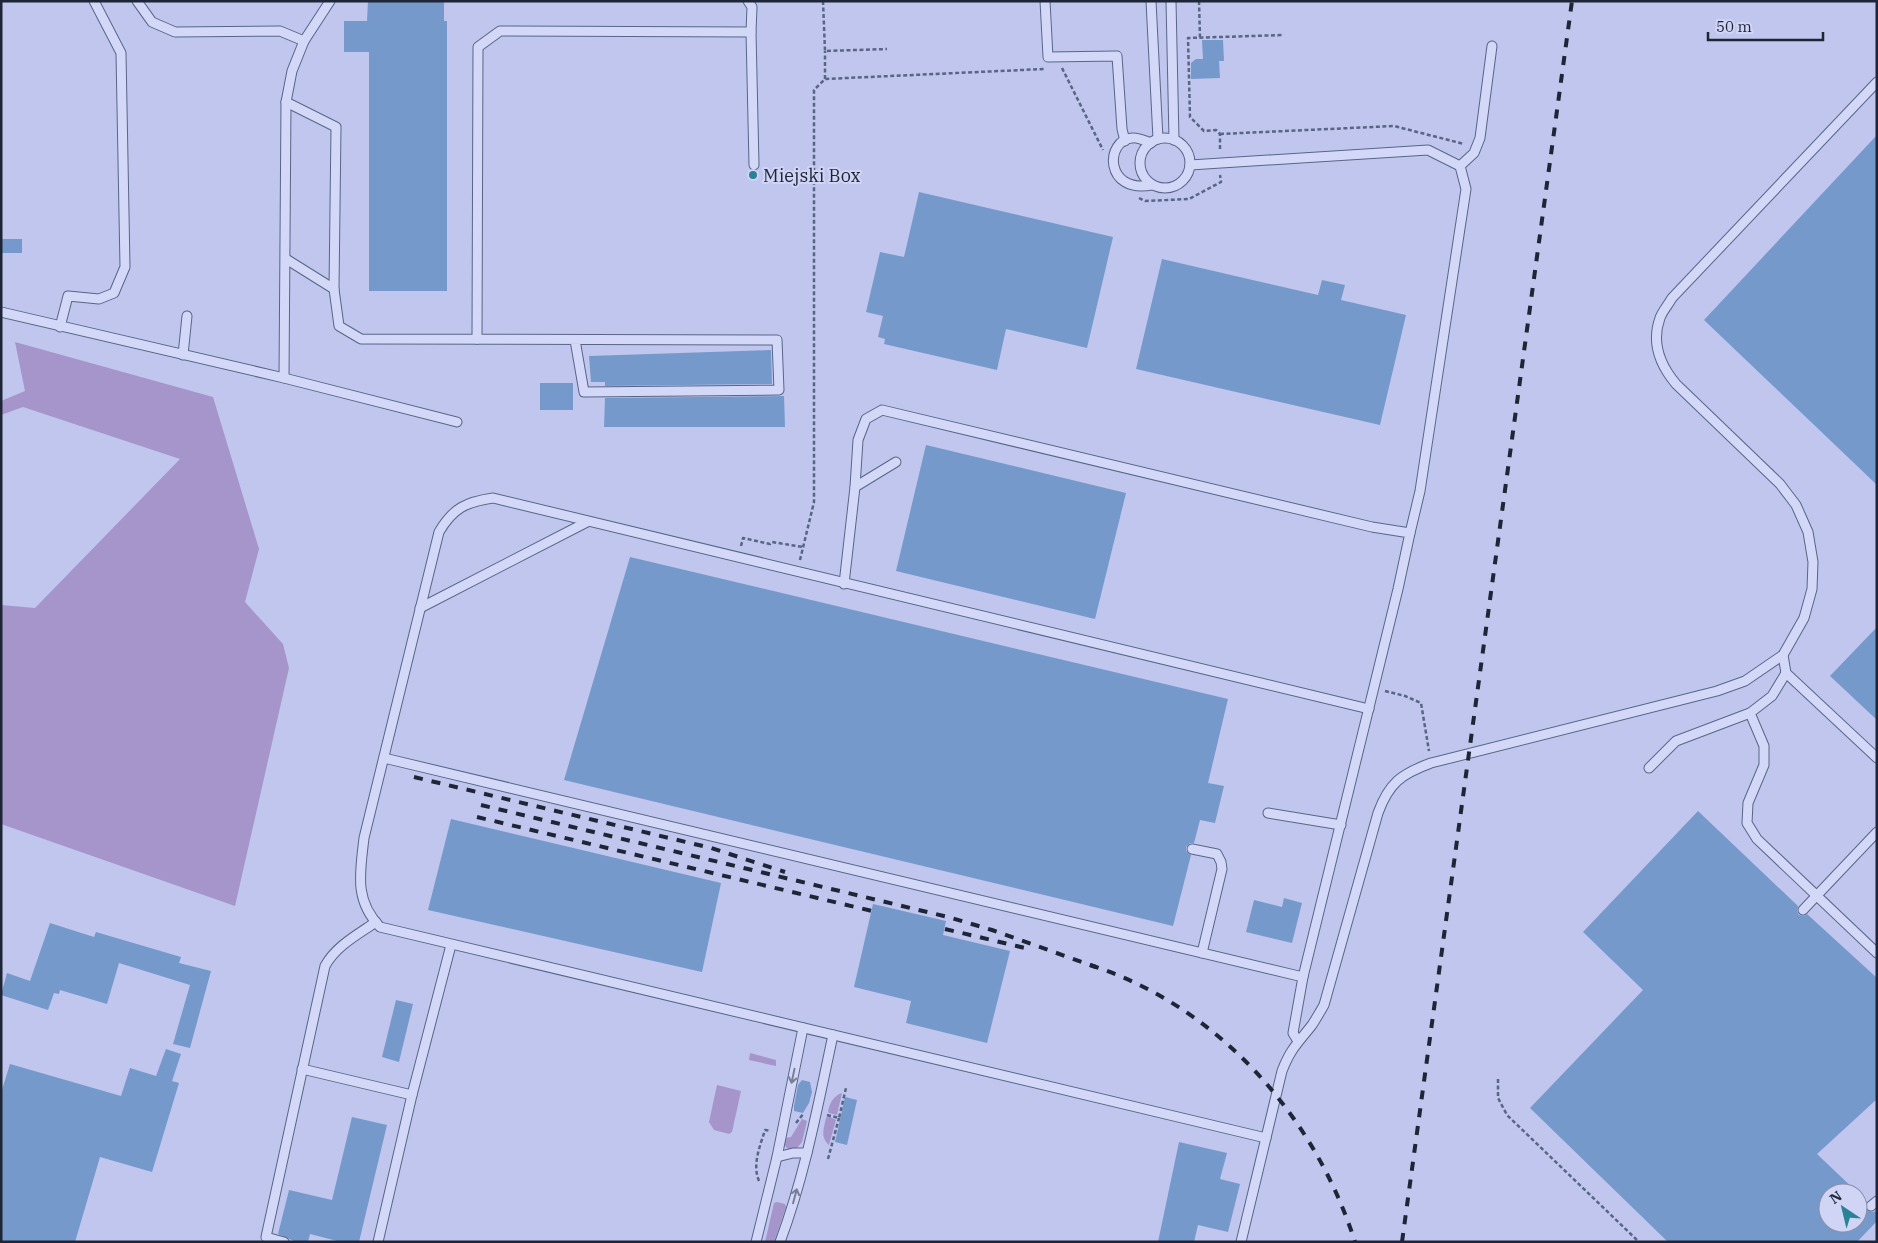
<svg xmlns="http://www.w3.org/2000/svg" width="1878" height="1243" viewBox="0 0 1878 1243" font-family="'IBM Plex Serif',serif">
<rect width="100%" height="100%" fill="#c0c6ed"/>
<g fill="#a595cb">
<polygon points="15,342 213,397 259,549 245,602 283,644 289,668 235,906 1,824 1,605 35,608 180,459 23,407 1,415 1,401 25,391"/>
<polygon points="750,1053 776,1060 776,1066 749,1060"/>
<polygon points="717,1085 741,1091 732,1132 729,1134 714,1130 709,1122"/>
<path d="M842 1093 837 1115 829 1113 828 1111C830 1103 833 1096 842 1093Z"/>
<path d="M828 1116 836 1120 829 1145C820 1137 824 1128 826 1118Z"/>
<polygon points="802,1119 807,1121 802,1142 797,1148 788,1149 783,1144 785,1138 791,1137"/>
<polygon points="777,1202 785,1204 786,1207 774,1242 765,1242 774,1203"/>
</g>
<g fill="#7699cb">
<polygon points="368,1 444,1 444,21 447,21 447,291 369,291 369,52 344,52 344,21 367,21"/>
<polygon points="1202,40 1223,40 1224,61 1219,61 1220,78 1191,79 1191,63 1196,59 1203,59"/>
<polygon points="1877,135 1877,485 1704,320"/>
<polygon points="919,192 1113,237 1087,348 1006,329 997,370 884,344 885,339 878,337 883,316 866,312 880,252 904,257"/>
<rect x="1" y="239" width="21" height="14"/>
<polygon points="1162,259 1318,295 1322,280 1345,285 1341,300 1406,315 1380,425 1136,369"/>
<polygon points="771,350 772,384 605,386 605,382 591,382 589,356"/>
<rect x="540" y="383" width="33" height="27"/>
<polygon points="784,396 785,427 604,427 605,398"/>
<polygon points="926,445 1126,493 1095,619 896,571"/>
<polygon points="630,557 1228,699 1208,783 1224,786 1215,823 1200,820 1194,843 1190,843 1186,847 1186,851 1191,855 1173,926 564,780"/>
<polygon points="1877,627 1877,720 1830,676"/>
<polygon points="1698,811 1798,906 1797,911 1799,915 1804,916 1807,914 1877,978 1877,1099 1817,1154 1858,1193 1828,1193 1828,1223 1858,1223 1858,1193 1867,1202 1865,1207 1867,1210 1872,1212 1877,1211 1877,1221 1857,1242 1668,1242 1530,1108 1643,990 1583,932"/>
<polygon points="451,819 721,883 702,972 428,910"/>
<polygon points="1284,898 1302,903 1292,943 1246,932 1254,900 1282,907"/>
<polygon points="873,904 946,921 943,935 1010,951 987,1043 906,1023 911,1001 854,987"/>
<polygon points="50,923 94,937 96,932 181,957 179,963 211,971 190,1048 173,1044 190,985 119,963 107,1004 60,990 59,994 54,993 48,1010 1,995 7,973 30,981"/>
<polygon points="396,1000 413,1004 399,1062 382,1057"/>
<polygon points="166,1049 181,1054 172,1081 179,1083 152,1172 100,1157 75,1242 1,1242 1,1093 10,1064 121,1096 130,1068 156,1076"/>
<polygon points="802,1080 810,1082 812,1092 809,1103 803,1113 794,1111 794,1106 798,1085"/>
<polygon points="845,1097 857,1100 847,1145 835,1142"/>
<polygon points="352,1117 387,1125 359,1242 341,1242 310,1234 308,1242 296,1242 278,1234 289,1190 332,1200"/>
<polygon points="1179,1142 1227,1153 1220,1179 1240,1184 1228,1232 1198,1225 1194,1242 1158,1242"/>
</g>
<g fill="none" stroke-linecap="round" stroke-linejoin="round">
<g stroke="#586686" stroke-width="11">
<g id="lane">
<polyline points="137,1 152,22 175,32 280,31 304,41"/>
<polyline points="1045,1 1048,57 1117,56 1122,129 1125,141"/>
<polyline points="1151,1 1158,139"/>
<polyline points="1171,1 1174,140"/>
<polyline points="751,32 754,165"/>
<polyline points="286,102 336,127 334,289 339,326 361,339 777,340 779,390 584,392 575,340"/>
<circle cx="1165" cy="163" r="25"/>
<path d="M1151 143C1145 141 1138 137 1132 138 1105 140 1104 194 1152 185"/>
<polyline points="1190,165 1428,150 1460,166 1466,189 1420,491 1410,533"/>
<polyline points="1460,166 1474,153 1480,138 1492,46"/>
<polyline points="286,259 334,289"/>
<polyline points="1,312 284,378 457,422"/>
<polyline points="60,327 68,296 99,299 114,293 125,267 121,53 94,1"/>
<polyline points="477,339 478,47 500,31 751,32 752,7 748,1"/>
<polyline points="183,355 187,316"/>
<polyline points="284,378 286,102 292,71 304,41 330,1"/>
<polyline points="855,487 896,462"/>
<polyline points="844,584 855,487 858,440 866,419 882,410 1372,527 1410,533 1398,589 1303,977 1293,1033 1298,1041"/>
<polyline points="420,608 587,522"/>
<polyline points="1783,655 1786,673 1877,758"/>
<polyline points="1750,713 1764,746 1764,765 1748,803 1747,823 1757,839 1877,953"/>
<polyline points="384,758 1303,977"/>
<polyline points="1649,768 1676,741 1750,713 1772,696 1786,673"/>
<polyline points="1268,813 1341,825"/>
<polyline points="1192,849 1217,854 1221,862 1222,869 1202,953"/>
<polyline points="1803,910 1877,832"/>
<polyline points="302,1069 412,1095"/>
<path d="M1266 1138 380 927C354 900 360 873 364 838L439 532C453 508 466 502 493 498L1369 709"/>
<polyline points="777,1157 793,1153 807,1153"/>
<polyline points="1871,1206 1877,1201"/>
<path d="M284 1242 266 1237 325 966C336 946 357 935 376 922"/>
<polyline points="378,1242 412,1095 451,945"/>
<polyline points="756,1242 777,1157 803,1028"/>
<path d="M780 1242C805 1175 818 1105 833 1035"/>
<path d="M1241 1242 1282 1071C1291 1048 1298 1043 1312 1025 1316 1019 1320 1012 1324 1005L1378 813C1389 783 1401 774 1431 763L1717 691 1745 681 1783 655 1804 618 1812 589 1813 562 1808 532 1796 505 1780 484 1676 384C1660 365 1651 343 1660 318 1662 312 1668 305 1672 298L1877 82"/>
</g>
</g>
<g stroke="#586686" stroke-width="2.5" stroke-dasharray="4 2.5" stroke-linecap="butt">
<polyline points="823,1 825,51 887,49"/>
<polyline points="1199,1 1200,38"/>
<polyline points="1062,68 1103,150"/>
<polyline points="825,79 825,51"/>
<polyline points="1220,134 1394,126 1464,144"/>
<polyline points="1220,149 1220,134 1216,130 1204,131 1190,117 1188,38 1284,35"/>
<polyline points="1139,198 1145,201 1189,199 1221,182 1220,175"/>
<polyline points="741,546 743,538 770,544 772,542 803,547"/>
<polyline points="800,560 814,502 814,90 825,79 1044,69"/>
<polyline points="1385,691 1405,696 1421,703 1429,751"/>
<polyline points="1498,1079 1498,1098 1507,1115 1639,1242"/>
<polyline points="827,1115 839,1118 846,1088"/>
<polyline points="796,1123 804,1113"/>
<polyline points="828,1159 839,1118"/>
<path d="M759 1181C752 1165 760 1146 765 1130L771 1131"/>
</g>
<use href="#lane" stroke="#d3d8f8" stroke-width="9"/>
<g stroke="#1d2536" stroke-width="4" stroke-dasharray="9 9" stroke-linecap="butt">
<polyline points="414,777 711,848 785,872"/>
<polyline points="481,805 948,917 992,930 1096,967"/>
<polyline points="477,817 872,911"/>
<polyline points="945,929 1025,948"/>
<path d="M1090 965C1218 1006 1315 1116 1355 1242"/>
<polyline points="1402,1242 1572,1"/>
</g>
</g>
<defs><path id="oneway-shaft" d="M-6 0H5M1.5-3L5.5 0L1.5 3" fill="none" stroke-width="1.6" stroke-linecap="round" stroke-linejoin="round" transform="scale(1.25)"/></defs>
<g stroke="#787e97">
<use href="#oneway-shaft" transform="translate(793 1076) rotate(102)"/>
<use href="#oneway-shaft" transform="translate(795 1196) rotate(-75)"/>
</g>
<circle fill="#298295" stroke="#d0d4f5" stroke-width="2" cx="753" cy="175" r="5"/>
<g text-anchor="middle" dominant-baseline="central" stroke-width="4" stroke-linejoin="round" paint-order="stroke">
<g font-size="18" fill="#1d2536" stroke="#d0d4f5" text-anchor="start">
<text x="763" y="175">Miejski Box</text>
</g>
</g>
<rect width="1878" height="1243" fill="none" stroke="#1d2536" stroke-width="5"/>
<g transform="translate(1843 1208) rotate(325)"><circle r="24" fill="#d0d4f5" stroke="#888ea9"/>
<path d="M0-4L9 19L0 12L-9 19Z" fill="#298295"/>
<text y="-8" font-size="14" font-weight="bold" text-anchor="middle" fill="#1d2536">N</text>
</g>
<path d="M1708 32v8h115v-8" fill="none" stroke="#1d2536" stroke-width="2.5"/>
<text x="1716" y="32" font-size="15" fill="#1d2536" stroke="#d0d4f5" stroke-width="4" paint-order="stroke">50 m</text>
</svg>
